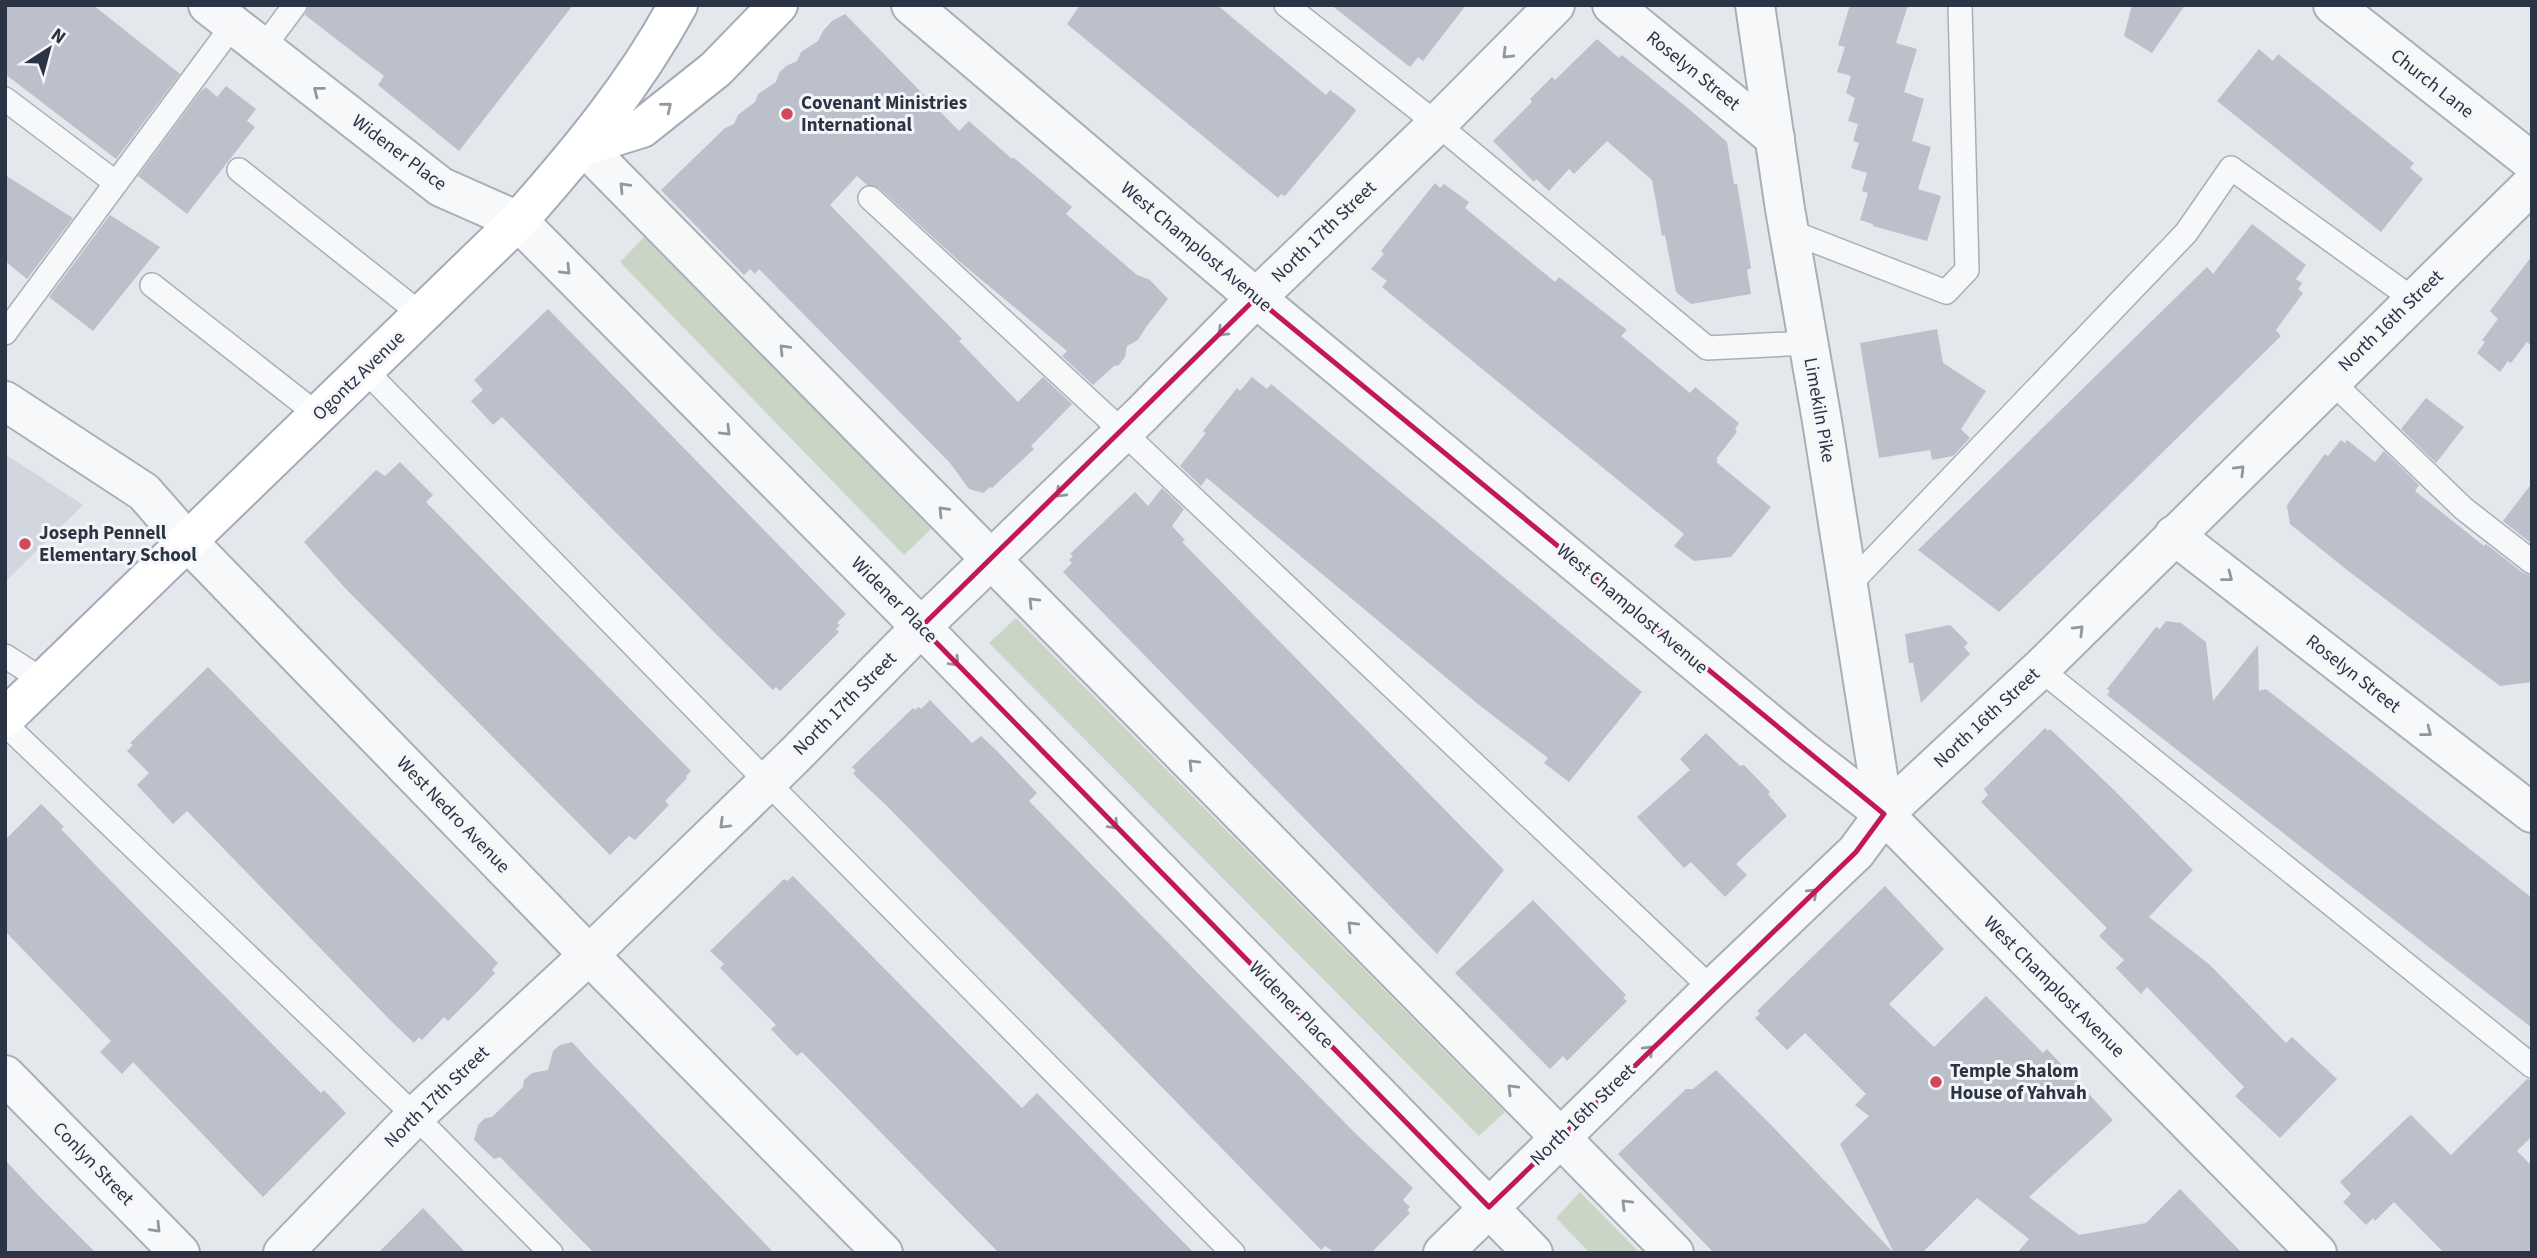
<svg xmlns="http://www.w3.org/2000/svg" width="2537" height="1258" viewBox="0 0 2537 1258" font-family="'Source Sans 3',sans-serif">
<rect width="100%" height="100%" fill="#e4e7ec"/>
<polygon fill="#d2d6de" points="5,454 83,505 5,582"/>
<g fill="#c9d6c5">
<polygon points="646,235 931,529 904,555 620,262"/>
<polygon points="1016,618 1505,1112 1479,1136 989,643"/>
<polygon points="1580,1192 1640,1253 1590,1253 1556,1218"/>
</g>
<g fill="#bbc0ca">
<polygon points="5,5 93,5 180,74 116,159 5,74"/>
<polygon points="309,5 573,5 459,151 378,85 384,76 305,15"/>
<polygon points="1080,5 1217,5 1326,95 1330,90 1354,108 1356,111 1285,196 1281,194 1278,198 1067,24"/>
<polygon points="1331,5 1466,5 1423,61 1418,57 1410,67"/>
<polygon points="1850,5 1908,5 1896,43 1917,49 1904,92 1924,99 1912,141 1931,147 1918,189 1941,196 1927,241 1873,226 1873,224 1860,220 1868,193 1862,191 1867,173 1851,168 1859,143 1853,141 1858,124 1848,121 1855,98 1846,93 1851,76 1837,72 1845,47 1838,45"/>
<polygon points="2132,5 2185,5 2152,53 2124,36"/>
<polygon points="845,14 959,131 969,121 1012,159 1013,157 1072,207 1066,214 1137,275 1150,280 1168,299 1146,327 1138,340 1127,346 1125,357 1119,365 1114,366 1093,385 1062,356 1067,351 960,262 879,188 867,185 857,176 830,205 962,339 959,341 1018,402 1043,377 1072,404 1031,446 1034,449 992,488 990,487 983,493 969,489 950,463 759,269 755,274 750,269 744,275 661,190 725,128 734,124 738,115 755,102 758,94 776,82 779,73 786,66 797,61 801,52 818,41 823,31 832,21"/>
<polygon points="1597,39 1619,58 1622,55 1689,109 1727,142 1734,184 1737,184 1747,243 1751,268 1747,270 1751,294 1691,304 1676,292 1665,235 1662,236 1652,180 1607,141 1574,174 1569,169 1549,191 1536,179 1534,182 1493,141 1532,102 1530,99 1552,77 1555,80"/>
<polygon points="2259,49 2273,61 2278,54 2414,163 2410,168 2423,179 2381,232 2217,101"/>
<polygon points="226,86 256,109 247,121 255,127 187,214 138,176 201,91 206,87 217,97"/>
<polygon points="5,175 73,218 27,279 5,261"/>
<polygon points="1435,183 1440,188 1444,184 1469,202 1465,208 1555,282 1559,277 1627,330 1621,336 1690,393 1695,387 1739,423 1735,429 1737,432 1716,459 1718,460 1716,462 1771,507 1731,557 1694,561 1674,546 1684,534 1382,287 1387,281 1371,269 1384,254 1381,251"/>
<polygon points="110,215 160,247 93,331 49,297"/>
<polygon points="2252,224 2306,265 2296,279 2302,283 2298,289 2303,293 2276,330 2281,336 2057,556 1999,612 1918,550 2207,267 2213,274"/>
<polygon points="2532,256 2532,346 2527,342 2511,363 2508,361 2500,372 2477,353 2485,342 2482,340 2498,319 2490,311"/>
<polygon points="548,309 846,614 837,623 840,625 836,629 839,632 780,691 776,687 773,690 715,633 502,417 493,425 471,401 483,390 474,380"/>
<polygon points="1937,329 1943,363 1986,391 1961,429 1970,438 1953,456 1932,460 1930,450 1879,458 1860,343"/>
<polygon points="1252,377 1267,389 1271,384 1642,692 1569,782 1544,763 1548,758 1479,705 1207,478 1201,486 1180,466 1206,433 1203,431 1237,388 1240,391"/>
<polygon points="2426,398 2464,427 2436,463 2401,429"/>
<polygon points="2341,440 2345,443 2347,440 2375,462 2384,451 2419,485 2415,491 2484,546 2486,544 2523,573 2532,576 2532,682 2500,686 2347,570 2290,524 2287,506 2289,502 2325,454 2328,456"/>
<polygon points="400,462 433,495 426,502 691,771 686,776 687,778 665,801 669,805 635,840 629,836 610,855 345,588 304,542 376,470 385,476"/>
<polygon points="2532,483 2532,544 2503,521"/>
<polygon points="1162,488 1184,509 1172,526 1185,540 1182,542 1504,870 1437,954 1063,572 1072,563 1069,560 1073,556 1070,554 1135,492 1148,506"/>
<polygon points="2166,621 2181,623 2206,642 2213,701 2258,645 2259,691 2266,689 2532,898 2532,1028 2107,695 2110,691 2107,689 2156,627 2160,629"/>
<polygon points="1950,625 1968,643 1964,647 1970,654 1921,703 1913,663 1909,663 1905,634"/>
<polygon points="208,667 498,963 492,970 495,973 481,988 448,1021 444,1017 422,1040 419,1037 414,1043 391,1021 187,811 173,824 137,785 149,773 127,751 133,745 130,743"/>
<polygon points="930,700 972,743 981,736 997,751 1037,793 1029,801 1355,1133 1413,1188 1403,1200 1410,1207 1407,1210 1410,1213 1371,1253 1335,1253 1325,1246 1321,1250 887,806 856,777 853,773 856,771 852,767 913,708 915,710 919,707 921,709"/>
<polygon points="2045,728 2048,731 2050,729 2113,789 2193,870 2149,917 2210,965 2286,1043 2292,1037 2337,1079 2280,1138 2235,1096 2244,1087 2147,987 2141,994 2116,968 2124,960 2099,936 2107,928 1981,802 1988,795 1984,789"/>
<polygon points="1706,733 1740,766 1744,765 1770,792 1768,794 1787,816 1736,864 1747,875 1725,897 1691,862 1684,868 1637,817 1690,770 1680,759"/>
<polygon points="41,804 64,827 61,829 104,874 277,1049 321,1093 324,1090 346,1113 263,1197 133,1062 122,1074 100,1052 111,1041 5,931 5,840"/>
<polygon points="793,876 1022,1108 1037,1093 1194,1253 999,1253 802,1052 797,1056 786,1045 771,1029 776,1025 720,968 724,964 710,951 784,879 787,881"/>
<polygon points="1885,886 1944,949 1889,1004 1934,1047 1986,996 2043,1053 2047,1049 2113,1120 2029,1197 2079,1235 2146,1223 2180,1189 2242,1253 2017,1253 2029,1239 1977,1198 1922,1253 1894,1253 1840,1144 1869,1116 1855,1105 1866,1094 1805,1033 1787,1050 1755,1018 1760,1014 1757,1011"/>
<polygon points="1533,900 1626,995 1623,998 1627,1001 1567,1061 1563,1056 1550,1069 1455,973"/>
<polygon points="572,1042 594,1066 774,1253 594,1253 500,1157 494,1159 474,1140 478,1125 485,1118 492,1117 523,1087 524,1080 532,1073 548,1070 553,1051 560,1045"/>
<polygon points="1716,1070 1775,1129 1894,1253 1714,1253 1618,1154 1686,1089 1693,1089"/>
<polygon points="2527,1079 2532,1080 2532,1136 2517,1151 2532,1166 2532,1253 2444,1253 2394,1202 2375,1221 2373,1218 2366,1225 2343,1202 2351,1194 2340,1182 2408,1117 2411,1115 2451,1155"/>
<polygon points="5,1160 39,1196 96,1253 5,1253"/>
<polygon points="423,1208 466,1253 378,1253"/>
</g>
<g fill="none" stroke-linecap="round" stroke-linejoin="round">
<g stroke="#a9aeb7" stroke-width="26">
<g id="service">
<polyline points="1286,5 1437,124 1707,348 1808,343"/>
<polyline points="263,48 295,5"/>
<polyline points="5,99 116,183"/>
<polyline points="239,170 422,315"/>
<polyline points="870,198 1123,432 1712,989"/>
<polyline points="1789,231 1946,292 1967,270 1960,5"/>
<polyline points="152,285 318,415"/>
<polyline points="5,333 233,25"/>
<polyline points="365,370 767,782 1233,1253"/>
<polyline points="2331,381 2464,509 2532,562"/>
<polyline points="1848,586 2186,233 2231,168 2414,300"/>
<polyline points="5,656 44,681"/>
<polyline points="2040,669 2532,1066"/>
<polyline points="5,724 415,1116 551,1253"/>
</g>
</g>
<g stroke="#a9aeb7" stroke-width="42">
<g id="minor">
<polyline points="208,5 441,187 518,221 921,627 1533,1253"/>
<polyline points="1612,5 1775,138"/>
<polyline points="2333,5 2532,162"/>
<polyline points="584,146 1674,1253"/>
<polyline points="5,401 144,492 187,541 589,955 883,1253"/>
<polyline points="2174,535 2532,813"/>
<polyline points="5,1075 180,1253"/>
<polyline points="283,1253 415,1116 589,955 793,757 921,627 1142,414 1256,298 1437,124 1555,5"/>
<polyline points="1443,1253 1712,989 1856,852 1884,814 2040,669 2532,184"/>
</g>
</g>
<g stroke="#a9aeb7" stroke-width="42">
<g id="tertiary">
<polyline points="911,5 1256,298 1799,748 1884,814 2317,1253"/>
<polyline points="1755,5 1785,209 1822,421 1884,814"/>
</g>
</g>
<g stroke="#a3abb8" stroke-width="42">
<g id="primary">
<polyline points="584,146 642,128 716,69 778,5"/>
<path d="M5 718 518 221C579 152 634 86 678 5"/>
</g>
</g>
<use href="#service" stroke="#f7f8fa" stroke-width="23"/>
<use href="#minor" stroke="#f7f8fa" stroke-width="38"/>
<use href="#tertiary" stroke="#f7f8fa" stroke-width="38"/>
<use href="#primary" stroke="#fff" stroke-width="38"/>
</g>
<defs><path id="oneway-chevron" d="M-2-3.5L2.5 0L-2 3.5" fill="none" stroke-width="1.6" stroke-linecap="round" stroke-linejoin="round" transform="scale(1.75)"/></defs>
<g stroke="#9196a0">
<use href="#oneway-chevron" transform="translate(1507 54) rotate(135)"/>
<use href="#oneway-chevron" transform="translate(318 91) rotate(-142)"/>
<use href="#oneway-chevron" transform="translate(624 187) rotate(-134)"/>
<use href="#oneway-chevron" transform="translate(566 270) rotate(45)"/>
<use href="#oneway-chevron" transform="translate(1222 332) rotate(135)"/>
<use href="#oneway-chevron" transform="translate(784 349) rotate(-134)"/>
<use href="#oneway-chevron" transform="translate(726 431) rotate(45)"/>
<use href="#oneway-chevron" transform="translate(2240 470) rotate(-45)"/>
<use href="#oneway-chevron" transform="translate(1060 493) rotate(136)"/>
<use href="#oneway-chevron" transform="translate(943 511) rotate(-134)"/>
<use href="#oneway-chevron" transform="translate(2228 577) rotate(38)"/>
<use href="#oneway-chevron" transform="translate(1033 602) rotate(-135)"/>
<use href="#oneway-chevron" transform="translate(2079 630) rotate(-45)"/>
<use href="#oneway-chevron" transform="translate(955 662) rotate(46)"/>
<use href="#oneway-chevron" transform="translate(2427 732) rotate(38)"/>
<use href="#oneway-chevron" transform="translate(1193 764) rotate(-135)"/>
<use href="#oneway-chevron" transform="translate(724 824) rotate(136)"/>
<use href="#oneway-chevron" transform="translate(1114 825) rotate(46)"/>
<use href="#oneway-chevron" transform="translate(1813 893) rotate(-43)"/>
<use href="#oneway-chevron" transform="translate(1352 926) rotate(-135)"/>
<use href="#oneway-chevron" transform="translate(1649 1050) rotate(-44)"/>
<use href="#oneway-chevron" transform="translate(1512 1089) rotate(-135)"/>
<use href="#oneway-chevron" transform="translate(1626 1204) rotate(-135)"/>
<use href="#oneway-chevron" transform="translate(156 1228) rotate(46)"/>
</g>
<use stroke="#959aa2" href="#oneway-chevron" transform="translate(667 107) rotate(-39)"/>
<path fill="none" stroke="#c2185b" stroke-width="5" stroke-linejoin="round" d="M1256 298 1884 814 1856 852 1489 1207 921 627Z"/>
<g fill="#d1495b" stroke="#f4f6f9" stroke-width="2.5">
<circle cx="787" cy="114" r="7"/>
<circle cx="25" cy="544" r="7"/>
<circle cx="1936" cy="1082" r="7"/>
</g>
<g text-anchor="middle" dominant-baseline="central" stroke-width="6" stroke-linejoin="round" paint-order="stroke">
<g font-size="19" fill="#2b3445" stroke="#f4f6f9">
<text transform="translate(1693 71) rotate(39)">Roselyn Street</text>
<text transform="translate(2432 84) rotate(38)">Church Lane</text>
<text transform="translate(399 153) rotate(37)">Widener Place</text>
<text transform="translate(1324 232) rotate(-44)">North 17th Street</text>
<text transform="translate(1196 247) rotate(40)">West Champlost Avenue</text>
<text transform="translate(2391 321) rotate(-44)">North 16th Street</text>
<text transform="translate(359 376) rotate(-44)">Ogontz Avenue</text>
<text transform="translate(1819 410) rotate(80)">Limekiln Pike</text>
<text transform="translate(894 600) rotate(45)">Widener Place</text>
<text transform="translate(1632 609) rotate(40)">West Champlost Avenue</text>
<text transform="translate(2353 674) rotate(38)">Roselyn Street</text>
<text transform="translate(845 704) rotate(-45)">North 17th Street</text>
<text transform="translate(1987 718) rotate(-43)">North 16th Street</text>
<text transform="translate(453 815) rotate(46)">West Nedro Avenue</text>
<text transform="translate(2054 987) rotate(45)">West Champlost Avenue</text>
<text transform="translate(1291 1005) rotate(46)">Widener Place</text>
<text transform="translate(437 1097) rotate(-44)">North 17th Street</text>
<text transform="translate(1583 1115) rotate(-44)">North 16th Street</text>
<text transform="translate(93 1164) rotate(46)">Conlyn Street</text>
</g>
<g font-size="19" font-weight="bold" fill="#2b3445" stroke="#f4f6f9" text-anchor="start">
<text x="801" y="103">Covenant Ministries<tspan x="801" dy="22">International</tspan></text>
<text x="39" y="533">Joseph Pennell<tspan x="39" dy="22">Elementary School</tspan></text>
<text x="1950" y="1071">Temple Shalom<tspan x="1950" dy="22">House of Yahvah</tspan></text>
</g>
</g>
<rect width="2537" height="1258" fill="none" stroke="#2b3445" stroke-width="14"/>
<g transform="translate(49 49) rotate(36)" stroke="#f4f6f9" stroke-width="5" paint-order="stroke">
<path d="M0-5L12 26L0 18L-12 26Z" fill="#2b3445"/>
<text y="-10" font-size="19" font-weight="bold" text-anchor="middle" fill="#2b3445">N</text>
</g>
</svg>
